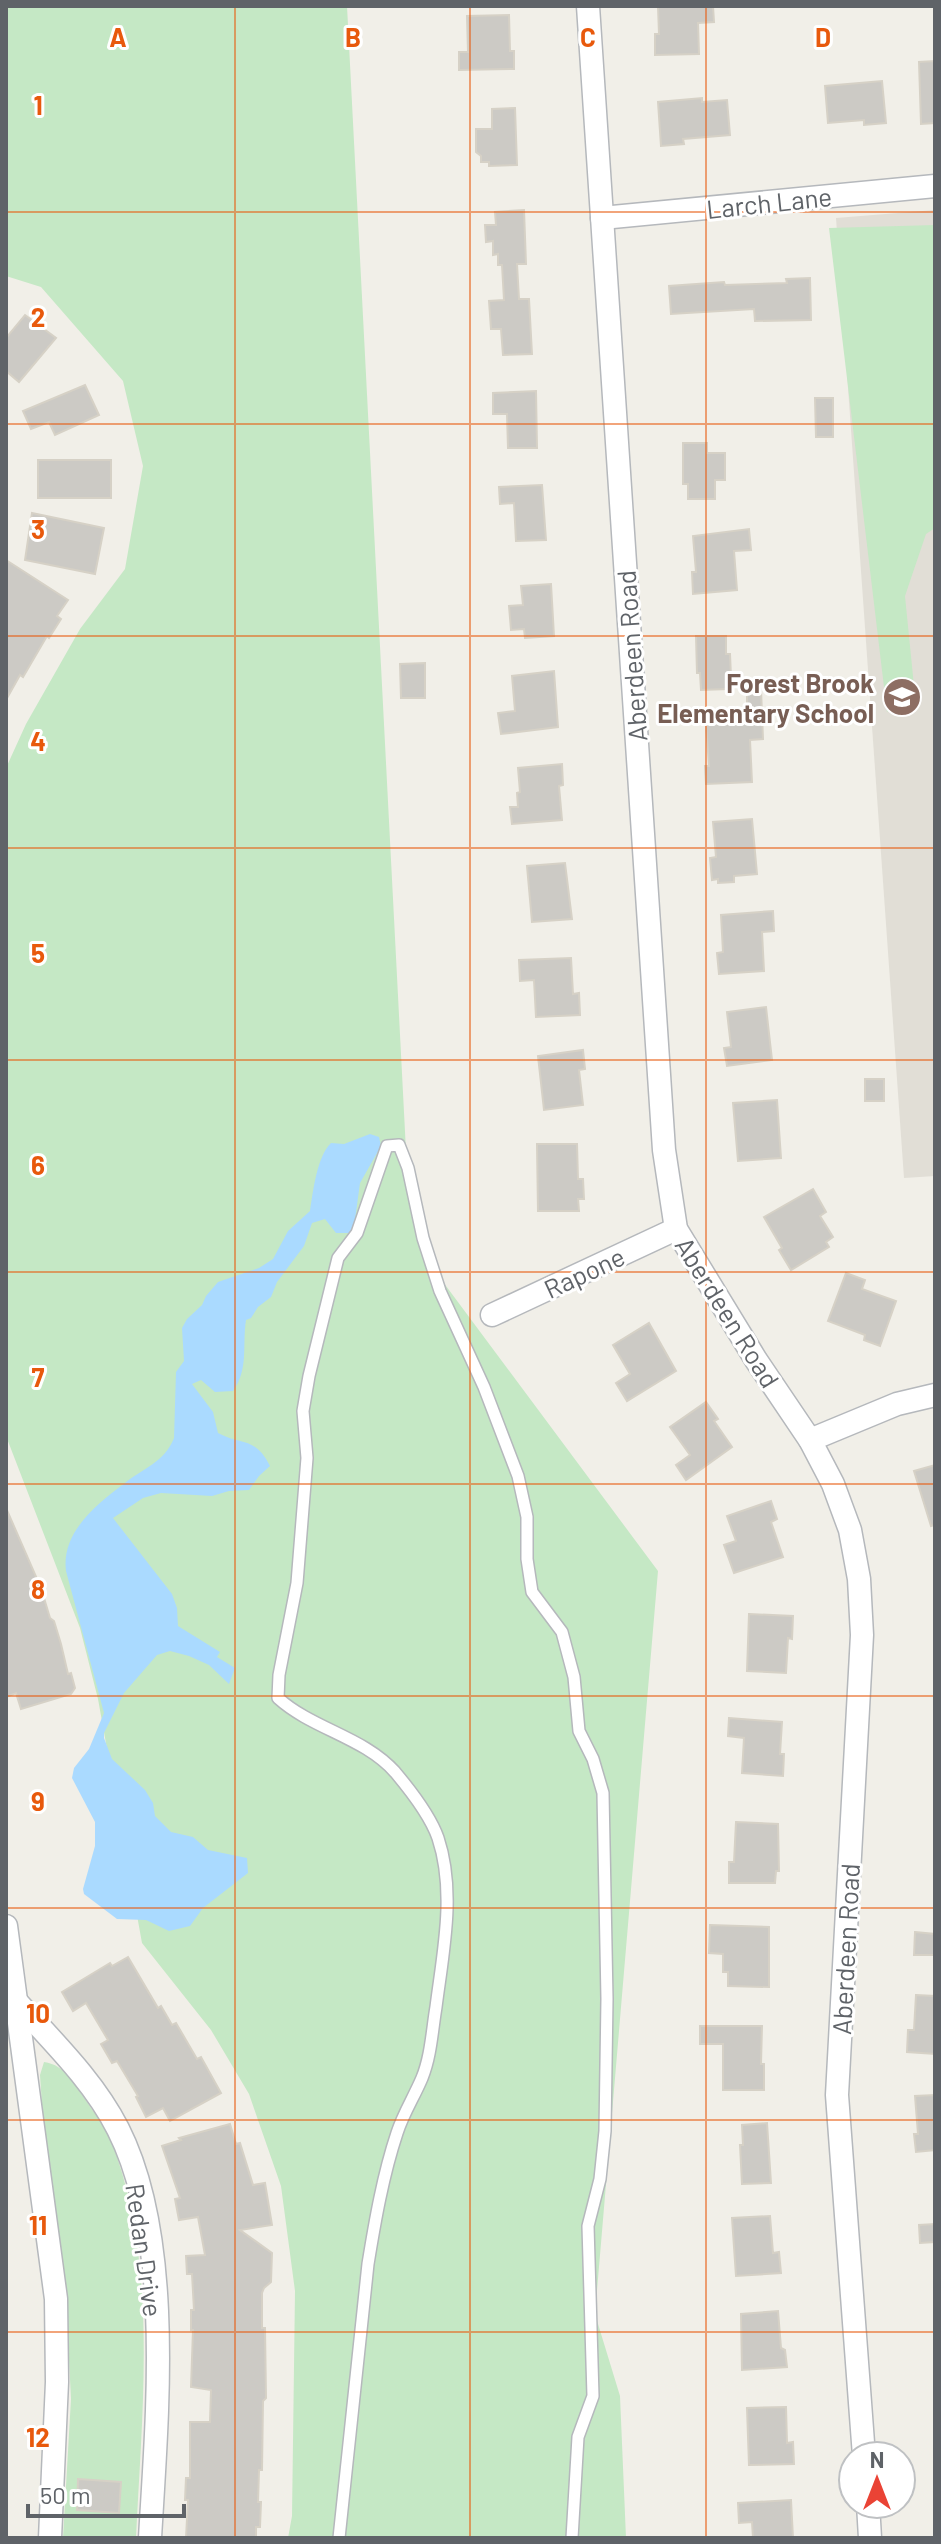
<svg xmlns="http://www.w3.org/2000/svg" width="941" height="2544" viewBox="0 0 941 2544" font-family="Barlow,sans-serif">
<rect width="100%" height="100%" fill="#f1efe8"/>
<polygon fill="#e1ded6" points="935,210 935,1176 904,1178 836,218"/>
<g fill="#c5e8c5">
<polygon points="6,6 347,6 406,1151 420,1251 658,1571 595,2314 620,2396 626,2538 288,2538 292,2516 295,2291 281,2186 249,2094 211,2030 142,1943 98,1699 80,1628 6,1436 6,768 26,724 80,629 125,569 143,466 123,381 41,287 6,276"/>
<polygon points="935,225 935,528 926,534 905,596 914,686 887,712 829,228"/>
<path d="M44 2062C66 2065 75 2085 87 2102 94 2113 105 2125 110 2138 159 2260 142 2409 136 2538H63L71 2399 67 2320 43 2120 40 2075Z"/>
</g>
<path fill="#aadaff" d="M370 1134 379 1137 381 1146 360 1183 354 1227 349 1233H336L325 1219 312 1223 304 1246 277 1282 271 1297 258 1307 251 1318 246 1320C242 1346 249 1369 233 1391L215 1392 201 1380 192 1384 213 1412 218 1433C242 1446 255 1436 270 1466L259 1476 249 1490 229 1491 212 1496 161 1493 143 1498 113 1518 172 1594 177 1608 178 1626 220 1652 217 1657 235 1668 229 1684 209 1665 189 1656 170 1651 157 1655 124 1693 104 1733V1738L112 1759 145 1790 153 1803 155 1816 171 1832 193 1837 208 1850 247 1858 248 1873 203 1908 190 1926 169 1931 146 1920 117 1919 84 1894 83 1889 95 1846V1822L72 1778 74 1768 89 1749 104 1713 66 1571C61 1532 97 1504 125 1483 143 1468 164 1463 174 1438L176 1372 184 1361 182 1328 187 1319 202 1305 206 1296 218 1282 259 1268 273 1259 288 1231 310 1211C313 1192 317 1156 331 1143L344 1144Z"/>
<g fill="#cccac5" stroke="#d6d1c6" stroke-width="2">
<polygon points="658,6 713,6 714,22 698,23 699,54 655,55 655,34 659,34"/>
<polygon points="509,15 510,51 514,51 514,69 459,70 459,52 468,52 467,16"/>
<polygon points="935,61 935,123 921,124 919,62"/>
<polygon points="882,81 886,123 864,125 864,120 828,123 825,86"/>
<polygon points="702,98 702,102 727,100 730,135 683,139 684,144 661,146 658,102"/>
<polygon points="515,108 517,165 489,166 489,162 481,162 481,156 476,152 476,129 492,129 492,109"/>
<polygon points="524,210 526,264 517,264 519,299 529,299 532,354 503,355 501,329 491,329 489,301 504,300 502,265 498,265 498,254 493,255 493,241 486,242 485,225 496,225 495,212"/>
<polygon points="810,278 811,320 755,321 754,309 671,314 669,286 724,282 725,285 787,283 786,279"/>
<polygon points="25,315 56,338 19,382 6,371 6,338"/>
<polygon points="85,385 99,415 55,435 49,422 31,429 23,411"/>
<polygon points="536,391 537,448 508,448 507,414 493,414 493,393"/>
<polygon points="815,398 833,398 833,437 816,437"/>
<polygon points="683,443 707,443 707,453 725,453 725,480 715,480 715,499 688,499 688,484 683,484"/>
<rect x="38" y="460" width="73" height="38"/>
<polygon points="542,485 546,540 516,541 514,503 500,504 499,487"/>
<polygon points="32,513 104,528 95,574 25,560"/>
<polygon points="749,529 751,550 734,551 737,590 693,594 692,572 696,572 693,536"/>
<polygon points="6,560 68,600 57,616 61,619 49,638 47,636 23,677 20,675 6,700"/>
<polygon points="551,584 554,636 525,638 524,629 511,630 509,606 523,605 521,586"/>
<polygon points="696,636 726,636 726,654 730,654 731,677 727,677 728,689 701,690 700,673 697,673"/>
<polygon points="425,663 425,698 401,698 400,664"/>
<polygon points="554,671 558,727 501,734 498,713 515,711 512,676"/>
<polygon points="747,689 761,689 763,739 750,740 752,782 706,784 705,766 709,766 706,724 747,722"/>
<polygon points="562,764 563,785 559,786 562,820 512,824 510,807 518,807 517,793 520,792 518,768"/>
<polygon points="752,819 757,874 734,876 734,882 718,883 718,879 712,880 710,858 716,857 713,822"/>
<polygon points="565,863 572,919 532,922 527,866"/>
<polygon points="773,911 774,931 762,932 764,971 719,974 717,953 723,952 721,915"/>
<polygon points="571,958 573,994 579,993 580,1015 536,1017 534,980 520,981 519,960"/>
<polygon points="766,1007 772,1060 727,1066 724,1048 731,1047 727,1012"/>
<polygon points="583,1050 585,1069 579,1070 583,1105 544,1110 538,1056"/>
<rect x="865" y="1079" width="19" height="22"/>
<polygon points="777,1100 781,1158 738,1161 733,1103"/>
<polygon points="537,1144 577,1144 578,1179 583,1179 584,1199 578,1199 579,1211 538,1211"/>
<polygon points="813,1189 826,1212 820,1216 833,1237 826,1242 829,1247 791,1270 779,1250 782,1248 764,1217"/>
<polygon points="846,1273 865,1280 862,1289 896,1301 880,1346 864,1340 865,1335 828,1321"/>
<polygon points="649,1323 676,1371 627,1401 616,1383 630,1374 613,1345"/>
<polygon points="706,1402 718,1419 714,1421 732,1447 686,1480 676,1465 690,1455 670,1427"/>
<polygon points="935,1465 935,1525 931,1526 914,1471"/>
<polygon points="771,1501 777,1519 771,1522 783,1557 734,1573 724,1545 736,1541 727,1516"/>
<polygon points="6,1508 41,1588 50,1618 54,1621 61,1644 68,1674 71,1673 75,1688 71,1694 21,1709 16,1693 6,1697"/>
<polygon points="749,1614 793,1616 792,1639 788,1638 786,1673 747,1671"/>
<polygon points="729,1718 782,1722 780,1754 784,1754 783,1776 742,1773 744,1738 728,1736"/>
<polygon points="736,1822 778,1824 779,1871 776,1871 775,1883 729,1883 729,1862 734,1862"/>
<polygon points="710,1925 769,1927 769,1987 728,1986 728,1972 723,1972 723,1954 709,1953"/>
<polygon points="915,1932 935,1934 935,1955 914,1955"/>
<polygon points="128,1957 158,2008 161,2006 172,2025 176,2023 197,2059 201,2057 221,2093 170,2121 163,2108 146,2117 136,2097 138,2096 117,2061 112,2063 101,2044 108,2040 86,2003 73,2011 62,1992 110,1963 112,1966"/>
<polygon points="916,1995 935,1996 935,2054 907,2052 908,2030 914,2030"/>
<polygon points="700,2026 762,2026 761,2064 764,2064 764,2090 723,2090 723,2044 700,2044"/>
<polygon points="935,2095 935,2150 916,2152 914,2134 918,2134 915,2096"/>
<polygon points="767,2123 771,2183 742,2184 740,2145 743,2145 742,2125"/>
<polygon points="230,2124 236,2144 240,2143 253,2185 265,2183 272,2225 240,2230 272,2253 271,2282 264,2288 262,2293 262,2328 265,2328 266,2398 263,2401 262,2470 259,2470 258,2502 261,2502 260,2527 256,2527 256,2538 186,2538 188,2500 185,2500 186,2478 190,2478 190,2422 210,2422 211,2390 191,2387 193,2330 191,2330 191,2310 194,2310 192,2274 187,2274 186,2256 205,2255 198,2217 179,2220 175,2199 180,2198 162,2146 181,2140 179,2138"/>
<polygon points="770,2216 773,2253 779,2252 781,2273 736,2276 732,2218"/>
<polygon points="935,2224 935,2242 920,2243 919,2225"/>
<polygon points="778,2311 781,2348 785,2350 787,2367 742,2370 741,2314"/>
<polygon points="786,2407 787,2443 793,2442 794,2464 749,2465 747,2408"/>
<polygon points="78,2479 121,2482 119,2513 77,2510"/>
<polygon points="791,2500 793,2538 753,2538 752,2522 739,2523 738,2503"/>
</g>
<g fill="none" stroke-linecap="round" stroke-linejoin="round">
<g stroke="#b5b8bc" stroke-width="14">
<path id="service" d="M339 2538 368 2264C375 2221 383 2175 397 2133 403 2114 414 2097 422 2078 431 2056 432 2031 436 2007 443 1952 456 1892 438 1838 430 1815 411 1791 395 1772 364 1737 312 1729 278 1698L279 1675 297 1583 307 1458 303 1411 309 1376 338 1258 357 1233 387 1146 399 1145 408 1168 423 1238 440 1291 484 1387 518 1476 527 1517V1559L532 1592 562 1632 574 1677 579 1731 593 1759 603 1793 607 1999 605 2131 600 2179 588 2226 593 2396 578 2437 572 2538"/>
</g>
<g stroke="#b5b8bc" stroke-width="25">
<g id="minor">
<polyline points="588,6 664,1150 676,1229 756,1360 810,1440 833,1484 850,1530 859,1579 862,1635 837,2095 864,2456"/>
<polyline points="602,218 935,186"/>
<polyline points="492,1315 676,1229"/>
<polyline points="810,1440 897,1404 935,1395"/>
<polyline points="6,1926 56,2299 57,2382 50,2538"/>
<path d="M16 2001C52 2041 93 2080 118 2129 174 2239 157 2417 150 2538"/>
<polyline points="868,2504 870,2538"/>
</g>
</g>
<use href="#service" stroke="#fff" stroke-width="11"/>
<use href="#minor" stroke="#fff" stroke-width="22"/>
</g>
<path fill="none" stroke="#e8590c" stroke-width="2" stroke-opacity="0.55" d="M235 6V2538M470 6V2538M706 6V2538M6 212H935M6 424H935M6 636H935M6 848H935M6 1060H935M6 1272H935M6 1484H935M6 1696H935M6 1908H935M6 2120H935M6 2332H935"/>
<defs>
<g id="school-disc" transform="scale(2)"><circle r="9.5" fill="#8d6e63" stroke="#fff"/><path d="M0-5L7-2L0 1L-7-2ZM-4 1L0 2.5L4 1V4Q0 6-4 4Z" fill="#fff"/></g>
</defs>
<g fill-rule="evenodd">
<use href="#school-disc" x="902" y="697"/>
</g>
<g text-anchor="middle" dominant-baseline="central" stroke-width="6" stroke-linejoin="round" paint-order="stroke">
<g font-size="26" fill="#5f6368" stroke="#fff">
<text transform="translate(769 202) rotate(-6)">Larch Lane</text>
<text transform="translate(631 656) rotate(-94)">Aberdeen Road</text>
<text transform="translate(584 1272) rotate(-25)">Rapone</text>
<text transform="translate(728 1312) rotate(58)">Aberdeen Road</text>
<text transform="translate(845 1949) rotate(-87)">Aberdeen Road</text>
<text transform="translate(145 2250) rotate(82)">Redan Drive</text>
</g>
<g font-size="26" font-weight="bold" fill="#785e54" stroke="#fff" text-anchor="end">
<text x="874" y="682">Forest Brook<tspan x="874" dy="30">Elementary School</tspan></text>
</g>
</g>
<g font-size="26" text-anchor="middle" font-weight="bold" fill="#e8590c" stroke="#fff" stroke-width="6" stroke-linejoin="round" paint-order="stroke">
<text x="118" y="47">A</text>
<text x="353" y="47">B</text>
<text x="588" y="47">C</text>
<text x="823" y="47">D</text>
<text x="38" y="115">1</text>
<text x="38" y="327">2</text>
<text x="38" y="539">3</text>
<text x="38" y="751">4</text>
<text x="38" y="963">5</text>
<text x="38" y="1175">6</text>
<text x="38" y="1387">7</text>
<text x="38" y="1599">8</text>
<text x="38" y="1811">9</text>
<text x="38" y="2023">10</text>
<text x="38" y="2235">11</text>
<text x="38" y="2447">12</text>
</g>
<rect width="941" height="2544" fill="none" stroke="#5f6368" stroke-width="16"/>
<g transform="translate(877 2480)"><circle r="38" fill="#ffffff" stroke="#bfc1c3" stroke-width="2"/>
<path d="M0-6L14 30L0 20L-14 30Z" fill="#ea4335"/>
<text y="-12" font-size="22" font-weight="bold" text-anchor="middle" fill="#5f6368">N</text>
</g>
<path d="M28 2504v12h156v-12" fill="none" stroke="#5f6368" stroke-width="4"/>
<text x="40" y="2504" font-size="24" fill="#5f6368" stroke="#ffffff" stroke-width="6" paint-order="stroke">50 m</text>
</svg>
